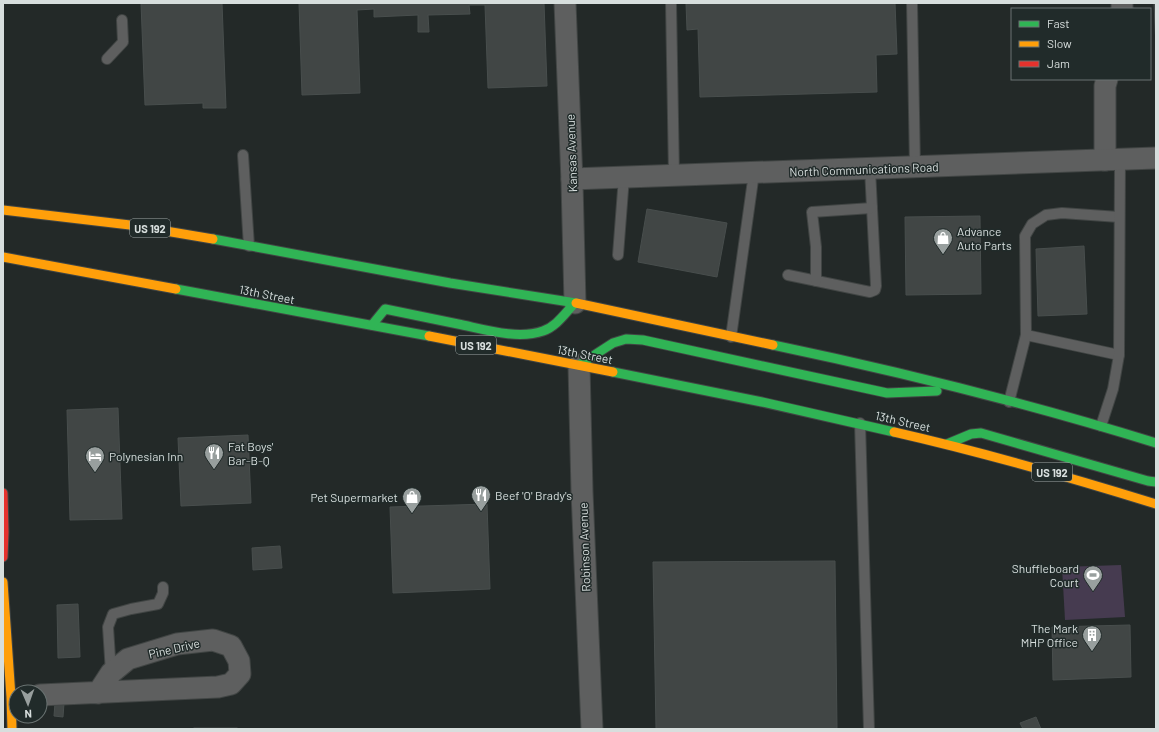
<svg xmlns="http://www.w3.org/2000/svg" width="1159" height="732" viewBox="0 0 1159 732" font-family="Barlow,sans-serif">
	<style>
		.green { fill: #463b50 }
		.building { fill: #414645; stroke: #484e4d }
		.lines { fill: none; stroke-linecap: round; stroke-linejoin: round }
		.lane-casing { stroke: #414544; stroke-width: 12 }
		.street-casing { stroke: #414544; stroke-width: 23 }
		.fast-casing { stroke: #414544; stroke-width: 11 }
		.slow-casing { stroke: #414544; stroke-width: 11 }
		.jam-casing { stroke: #414544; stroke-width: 11 }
		.lane { stroke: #5e5f5f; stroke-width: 10 }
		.street { stroke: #5e5f5f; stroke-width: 21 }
		.fast { stroke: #30b455; stroke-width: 9 }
		.slow { stroke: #ff9f0a; stroke-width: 9 }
		.jam { stroke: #e5322d; stroke-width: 9 }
		.labels { text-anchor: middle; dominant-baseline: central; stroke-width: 3; stroke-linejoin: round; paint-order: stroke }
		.shield { fill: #212b2a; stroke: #a0a8a7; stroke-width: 1 }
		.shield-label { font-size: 11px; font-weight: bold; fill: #d7dedd }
		.street-label { font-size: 12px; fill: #d7dedd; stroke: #212b2a }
		.poi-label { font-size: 12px; fill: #d7dedd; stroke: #212b2a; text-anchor: start }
	</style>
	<rect width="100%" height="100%" fill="#232928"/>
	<polygon class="green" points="1121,565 1125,617 1065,620 1062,567"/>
	<g class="building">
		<polygon points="141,3 222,3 226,108 203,108 203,103 145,105"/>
		<polygon points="299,3 544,3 547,86 488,88 485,5 469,5 470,14 428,15 429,32 418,32 418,15 374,17 374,9 357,10 360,93 302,95"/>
		<polygon points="686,3 895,3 897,54 876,55 877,92 700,97 698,29 687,30"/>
		<polygon points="1154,3 1156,3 1156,47"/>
		<polygon points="647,209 727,223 717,277 638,262"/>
		<polygon points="980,216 981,294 906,295 905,217"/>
		<polygon points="1084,246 1087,314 1038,316 1036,249"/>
		<polygon points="118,408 122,519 70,520 67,410"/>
		<polygon points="248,435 251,503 181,506 178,438"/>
		<polygon points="487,504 490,589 393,593 390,507"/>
		<polygon points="280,546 282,568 253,570 252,548"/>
		<polygon points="835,561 837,729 656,729 653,562"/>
		<polygon points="78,604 80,657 58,658 57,605"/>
		<polygon points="1130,625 1131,677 1053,680 1052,627"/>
		<polygon points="55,703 64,703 63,717 54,716"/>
		<polygon points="1036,717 1041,729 1023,729 1020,723"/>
		<rect x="194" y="728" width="43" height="1"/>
	</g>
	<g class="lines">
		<defs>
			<g id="lane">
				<polyline points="671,3 674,176"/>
				<polyline points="912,3 915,167"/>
				<polyline points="107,59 123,42 122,20"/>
				<polyline points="243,155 249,246"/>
				<polyline points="618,255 624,177"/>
				<polyline points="788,275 870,292 875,290 876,286 870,169"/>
				<polyline points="816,281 816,247 812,212 872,208"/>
				<polyline points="1026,335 1119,355"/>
				<polyline points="731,337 754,173"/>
				<polyline points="1009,402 1026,335 1025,236 1032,224 1046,215 1062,213 1119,217"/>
				<polyline points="860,423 869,729"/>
				<polyline points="1101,426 1113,389 1119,355 1120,159"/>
				<polyline points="111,673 108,627 113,614 131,609 158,604 163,593 163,587"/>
			</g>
			<g id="street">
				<polyline points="565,3 572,182 575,303"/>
				<polyline points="1122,9 1122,3"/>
				<polyline points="1105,160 1105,86 1107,79"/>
				<polyline points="572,179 1156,158"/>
				<polyline points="579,365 582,492 592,729"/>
				<polyline points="40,695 218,687 231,684 240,674 239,661 231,646 213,640 177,644 128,659 111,673 98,693"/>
			</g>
			<g id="fast">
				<polyline points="213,239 450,283 576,303"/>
				<polyline points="176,289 429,336"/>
				<path d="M372,325L385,309C409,314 433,319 458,324C483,329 517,340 543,331C557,326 565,313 575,303"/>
				<path d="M773,345C902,372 1030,404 1156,443"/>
				<polyline points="579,365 613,343 626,339 643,340 887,393 937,391"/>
				<polyline points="613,372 762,402 894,432"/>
				<polyline points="947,444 971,434 981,433 1148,481 1156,482"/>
			</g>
			<g id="slow">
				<polyline points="3,210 130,225 213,239"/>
				<polyline points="3,257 176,289"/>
				<polyline points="576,303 773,345"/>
				<polyline points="429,336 613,372"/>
				<path d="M894,432C982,452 1069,477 1156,504"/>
				<polyline points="3,582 11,697 12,729"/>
			</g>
			<polyline id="jam" points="3,493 4,532 3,557"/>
		</defs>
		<use href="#lane" class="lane-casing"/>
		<use href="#street" class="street-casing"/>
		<use href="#fast" class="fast-casing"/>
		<use href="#slow" class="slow-casing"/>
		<use href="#jam" class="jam-casing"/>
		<use href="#lane" class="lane"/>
		<use href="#street" class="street"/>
		<use href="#fast" class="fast"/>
		<use href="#slow" class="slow"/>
		<use href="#jam" class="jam"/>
	</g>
	<defs>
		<symbol id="shop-pin" viewBox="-11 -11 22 30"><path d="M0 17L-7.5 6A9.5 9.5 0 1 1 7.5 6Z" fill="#989f9e" stroke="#212b2a"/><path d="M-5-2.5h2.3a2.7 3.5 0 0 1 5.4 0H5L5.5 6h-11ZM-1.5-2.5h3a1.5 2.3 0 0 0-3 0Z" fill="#fff"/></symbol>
		<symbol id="restaurant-pin" viewBox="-11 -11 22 30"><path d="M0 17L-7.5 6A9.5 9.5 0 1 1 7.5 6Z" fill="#989f9e" stroke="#212b2a"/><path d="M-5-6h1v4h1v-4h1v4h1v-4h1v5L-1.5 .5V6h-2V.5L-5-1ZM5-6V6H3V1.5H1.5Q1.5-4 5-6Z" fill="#fff"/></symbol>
		<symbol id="hotel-pin" viewBox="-11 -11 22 30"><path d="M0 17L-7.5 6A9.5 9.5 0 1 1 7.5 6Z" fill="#989f9e" stroke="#212b2a"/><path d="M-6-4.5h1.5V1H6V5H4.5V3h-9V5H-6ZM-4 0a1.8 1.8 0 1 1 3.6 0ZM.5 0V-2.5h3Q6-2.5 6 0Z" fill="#fff"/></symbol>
		<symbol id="stadium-pin" viewBox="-11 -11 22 30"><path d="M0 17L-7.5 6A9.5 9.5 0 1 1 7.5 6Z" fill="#989f9e" stroke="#212b2a"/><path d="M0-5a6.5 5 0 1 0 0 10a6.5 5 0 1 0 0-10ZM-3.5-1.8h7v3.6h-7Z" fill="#fff"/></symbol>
		<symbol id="building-pin" viewBox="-11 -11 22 30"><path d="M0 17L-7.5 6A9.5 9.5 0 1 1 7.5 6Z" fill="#989f9e" stroke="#212b2a"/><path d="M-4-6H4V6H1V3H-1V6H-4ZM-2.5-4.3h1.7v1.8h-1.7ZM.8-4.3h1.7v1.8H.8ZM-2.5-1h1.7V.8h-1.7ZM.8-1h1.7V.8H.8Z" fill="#fff"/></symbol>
	</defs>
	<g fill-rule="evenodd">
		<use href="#shop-pin" x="932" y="227" width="22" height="30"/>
		<use href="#restaurant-pin" x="203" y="442" width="22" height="30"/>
		<use href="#hotel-pin" x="84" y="445" width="22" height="30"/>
		<use href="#restaurant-pin" x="470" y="484" width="22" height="30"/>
		<use href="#shop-pin" x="401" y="486" width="22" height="30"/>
		<use href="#stadium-pin" x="1082" y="564" width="22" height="30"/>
		<use href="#building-pin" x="1081" y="624" width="22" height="30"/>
	</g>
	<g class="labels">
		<g class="shield">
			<rect x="130" y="219" width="40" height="18" rx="3"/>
			<rect x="456" y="336" width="40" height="18" rx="3"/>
			<rect x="1032" y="463" width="40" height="18" rx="3"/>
		</g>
		<g class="shield-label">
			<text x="150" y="228">US 192</text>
			<text x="476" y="345">US 192</text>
			<text x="1052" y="472">US 192</text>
		</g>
		<g class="street-label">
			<text transform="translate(571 153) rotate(-92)">Kansas Avenue</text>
			<text transform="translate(864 169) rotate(-2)">North Communications Road</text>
			<text transform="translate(267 294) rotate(11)">13th Street</text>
			<text transform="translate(585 354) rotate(11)">13th Street</text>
			<text transform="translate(903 421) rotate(13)">13th Street</text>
			<text transform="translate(584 547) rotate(-92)">Robinson Avenue</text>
			<text transform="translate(174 648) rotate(-13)">Pine Drive</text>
		</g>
		<g class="poi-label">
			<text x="957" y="231">Advance<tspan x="957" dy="14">Auto Parts</tspan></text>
			<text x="228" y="446">Fat Boys'<tspan x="228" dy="14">Bar-B-Q</tspan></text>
			<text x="109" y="456">Polynesian Inn</text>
			<text x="495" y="495">Beef 'O' Brady's</text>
			<text x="398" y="497" text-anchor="end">Pet Supermarket</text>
			<text x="1079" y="568" text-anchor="end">Shuffleboard<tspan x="1079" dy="14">Court</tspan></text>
			<text x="1078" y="628" text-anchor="end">The Mark<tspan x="1078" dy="14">MHP Office</tspan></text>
		</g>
	</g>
	<rect width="1159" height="732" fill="none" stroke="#d7dedd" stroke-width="8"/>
	<rect x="1011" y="8" width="140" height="72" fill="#212b2a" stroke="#6a7372"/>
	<rect x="1019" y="21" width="20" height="6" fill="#30b455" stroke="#6a7372"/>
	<text x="1047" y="28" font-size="12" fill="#d7dedd">Fast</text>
	<rect x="1019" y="41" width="20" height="6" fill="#ff9f0a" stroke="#6a7372"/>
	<text x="1047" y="48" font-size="12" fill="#d7dedd">Slow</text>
	<rect x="1019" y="61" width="20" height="6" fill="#e5322d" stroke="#6a7372"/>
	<text x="1047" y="68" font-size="12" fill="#d7dedd">Jam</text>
	<g transform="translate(28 704) rotate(178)"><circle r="19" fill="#212b2a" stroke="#6a7372"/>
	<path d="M0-3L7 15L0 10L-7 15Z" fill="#989f9e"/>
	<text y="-6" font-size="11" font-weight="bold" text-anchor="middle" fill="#d7dedd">N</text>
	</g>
</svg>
